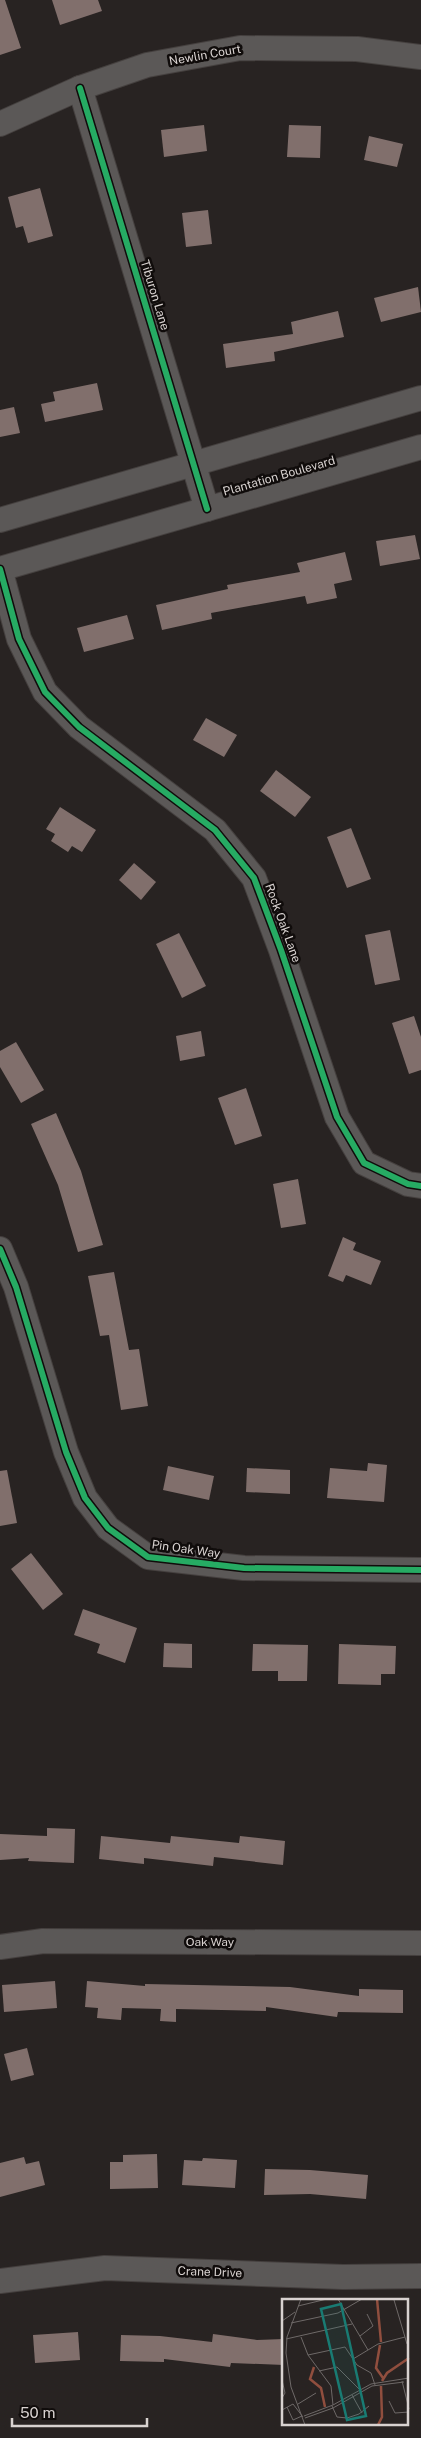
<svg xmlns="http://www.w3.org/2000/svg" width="421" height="2438" viewBox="0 0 421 2438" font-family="'Public Sans',sans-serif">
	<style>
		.building { fill: #816f6c }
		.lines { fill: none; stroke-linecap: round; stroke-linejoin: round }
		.minor-casing { stroke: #45403f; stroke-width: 26 }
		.minor { stroke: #5b5857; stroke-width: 24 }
		.cycleway-casing { stroke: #100c0b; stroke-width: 9 }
		.cycleway { stroke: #26ab63; stroke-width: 6 }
		.labels { text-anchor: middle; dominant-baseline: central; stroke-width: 5; stroke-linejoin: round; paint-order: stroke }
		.street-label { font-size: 12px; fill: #d8d2d0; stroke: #100c0b }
		.inset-river { fill: none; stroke: #904e3e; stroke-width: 2.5 }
		.inset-road { fill: none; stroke: #6e6968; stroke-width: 1 }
		.view { fill: #197b73; fill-opacity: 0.15; stroke: #197b73; stroke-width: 2.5 }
		.inset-edge { fill: none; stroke: #d8d2d0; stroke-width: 2.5 }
	</style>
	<rect width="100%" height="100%" fill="#282322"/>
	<g class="building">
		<polygon points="0,0 5,0 21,48 0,55"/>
		<polygon points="52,0 98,0 102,11 60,25"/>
		<polygon points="204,125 207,151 164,157 161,130"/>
		<polygon points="289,125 321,126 320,158 287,157"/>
		<polygon points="369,136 403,144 397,167 364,160"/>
		<polygon points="40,188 53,236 28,243 23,226 16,228 8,197"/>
		<polygon points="208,210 212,244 186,247 182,213"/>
		<polygon points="418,287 421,312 381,322 374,298"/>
		<polygon points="338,311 344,337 274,352 275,361 226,368 223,344 293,334 291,322"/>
		<polygon points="97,383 103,410 45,422 41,404 55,401 53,392"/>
		<polygon points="14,407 20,433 0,437 0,410"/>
		<polygon points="415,535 420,559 380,566 376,541"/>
		<polygon points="345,552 352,580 334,584 337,598 307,604 305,596 211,613 212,619 162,630 156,605 228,589 227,585 300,572 297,563"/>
		<polygon points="127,615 134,639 84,652 77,628"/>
		<polygon points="206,718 237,735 224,757 193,740"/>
		<polygon points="276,770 311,797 295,817 260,791"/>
		<polygon points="60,807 96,830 82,852 72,846 68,852 51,841 55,834 46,829"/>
		<polygon points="351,828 371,879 347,888 327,837"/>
		<polygon points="134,863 156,882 141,900 119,880"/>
		<polygon points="390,930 400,980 375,985 365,935"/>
		<polygon points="179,933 206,986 182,998 156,944"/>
		<polygon points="414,1016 421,1037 421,1070 409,1074 392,1023"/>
		<polygon points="201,1031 205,1056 180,1061 176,1036"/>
		<polygon points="16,1042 44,1090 21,1103 0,1067 0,1051"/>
		<polygon points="246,1088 262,1136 235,1145 218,1098"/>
		<polygon points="56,1113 81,1171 103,1245 78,1252 58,1185 31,1124"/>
		<polygon points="298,1179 306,1224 281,1228 273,1184"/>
		<polygon points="343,1237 356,1243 353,1250 381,1261 371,1285 346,1275 343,1282 328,1276"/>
		<polygon points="114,1272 129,1350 139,1349 148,1406 121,1410 109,1335 100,1336 88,1276"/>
		<polygon points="368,1463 387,1465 384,1502 327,1498 330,1468 367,1471"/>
		<polygon points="168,1466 214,1476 209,1500 163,1490"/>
		<polygon points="247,1468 290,1470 290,1494 246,1492"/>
		<polygon points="7,1470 17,1523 0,1526 0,1471"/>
		<polygon points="31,1553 63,1594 43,1610 11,1569"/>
		<polygon points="83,1609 137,1628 125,1663 97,1653 100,1644 74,1635"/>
		<polygon points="164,1643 192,1644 192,1668 163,1667"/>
		<polygon points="253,1644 308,1645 307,1681 278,1681 278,1671 252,1671"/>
		<polygon points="339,1644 396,1646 395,1674 381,1674 381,1685 338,1684"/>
		<polygon points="47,1828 75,1829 74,1863 28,1861 29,1858 0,1860 0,1834 47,1836"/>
		<polygon points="101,1836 170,1843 171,1836 239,1843 240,1836 285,1841 283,1865 214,1857 213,1866 144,1858 144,1864 99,1859"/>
		<polygon points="55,1981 57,2008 4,2012 2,1985"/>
		<polygon points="87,1981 145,1986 145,1984 290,1987 359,1996 359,1989 403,1990 403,2013 338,2012 337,2017 266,2007 266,2011 176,2009 176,2022 160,2021 161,2009 122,2008 121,2020 97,2018 98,2008 85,2007"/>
		<polygon points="27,2048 34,2075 11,2081 4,2054"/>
		<polygon points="157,2154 158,2188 110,2189 110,2162 123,2162 123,2155"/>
		<polygon points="24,2157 26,2164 39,2161 45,2185 0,2197 0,2163"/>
		<polygon points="203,2158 237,2160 235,2188 182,2185 184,2160 202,2161"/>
		<polygon points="265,2169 310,2170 368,2175 366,2199 310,2194 264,2195"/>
		<polygon points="78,2332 80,2360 35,2363 33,2335"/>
		<polygon points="213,2334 257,2340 284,2339 284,2365 231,2363 230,2367 164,2359 164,2362 120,2361 121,2335 160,2336 212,2342"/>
	</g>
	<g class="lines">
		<defs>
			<g id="minor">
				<polyline points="80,88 207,509"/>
				<polyline points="0,124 80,88 147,65 240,48 357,49 421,57"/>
				<polyline points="0,520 421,398"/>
				<polyline points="0,569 19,639 45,692 79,727 215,830 254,878 281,950 337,1117 364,1163 408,1184 421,1186"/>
				<polyline points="0,569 421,447"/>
				<polyline points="0,1249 16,1287 66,1452 85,1498 108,1528 148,1557 244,1568 421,1570"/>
				<polyline points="0,1947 43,1941 421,1943"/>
				<polyline points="0,2281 105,2268 343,2277 421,2276"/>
			</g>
		</defs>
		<use href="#minor" class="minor-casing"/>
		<use href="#minor" class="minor"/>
		<defs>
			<g id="cycleway">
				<polyline points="80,88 207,509"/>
				<polyline points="0,569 19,639 45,692 79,727 215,830 254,878 281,950 337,1117 364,1163 408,1184 421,1186"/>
				<polyline points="0,1249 16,1287 66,1452 85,1498 108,1528 148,1557 244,1568 421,1570"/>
			</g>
		</defs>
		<use href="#cycleway" class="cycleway-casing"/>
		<use href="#cycleway" class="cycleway"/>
	</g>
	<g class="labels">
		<g class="street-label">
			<text transform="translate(205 55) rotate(-10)">Newlin Court</text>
			<text transform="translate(155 295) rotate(73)">Tiburon Lane</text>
			<text transform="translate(279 476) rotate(-16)">Plantation Boulevard</text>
			<text transform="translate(283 923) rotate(70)">Rock Oak Lane</text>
			<text transform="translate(186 1549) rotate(8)">Pin Oak Way</text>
			<text x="210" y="1942">Oak Way</text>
			<text transform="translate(210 2272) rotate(2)">Crane Drive</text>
		</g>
	</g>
	<g transform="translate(282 2299)">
		<rect width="126" height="126" fill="#282322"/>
		<path class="inset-river" d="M95,0L99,43M98,46L94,69L101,79M32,68L28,80L39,89L43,108M100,82L105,74L127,59M96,126L100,118L99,87"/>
		<path class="inset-road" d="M19,0L5,38L4,54L9,88L23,126M56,0L86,51M112,1L125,45M16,7L45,0M0,22L13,13M9,24L56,14L80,0M78,37L91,27L85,15M19,38L26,56L49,87L51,106M4,40L70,25M26,56L63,48L75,66L89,74L93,86M71,60L96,45L123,38M37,72L55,68L79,92M0,81L3,94L0,99M120,82L127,110M70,96L80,114M107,102L113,114L127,113M16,105L34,94M50,107L55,118L65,119L77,115L87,107M5,108L11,121L20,117M0,111L11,105L21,118M22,117L51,106L89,85L127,79M23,119L51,109L90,87L122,83"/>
		<path class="view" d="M59,5L84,117L65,121L39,10Z"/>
		<rect width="126" height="126" class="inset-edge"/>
	</g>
	<path d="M12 2418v8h135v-8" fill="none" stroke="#d8d2d0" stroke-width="2.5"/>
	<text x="20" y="2418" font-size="15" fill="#d8d2d0" stroke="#100c0b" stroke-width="4" paint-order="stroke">50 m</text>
</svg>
